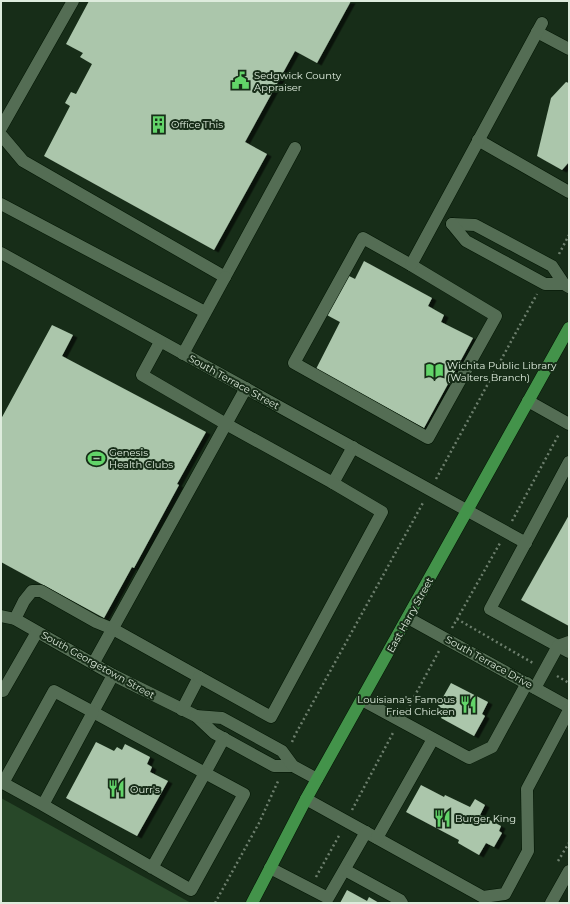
<svg xmlns="http://www.w3.org/2000/svg" width="570" height="904" viewBox="0 0 570 904" font-family="Montserrat,sans-serif">
	<style>
		.green { fill: #284829 }
		.building { fill: #abc6ab; filter: url(#shadow) }
		.lines { fill: none; stroke-linecap: round; stroke-linejoin: round }
		.minor-casing { stroke: #021503; stroke-width: 13 }
		.major-casing { stroke: #021503; stroke-width: 13 }
		.path { stroke: #6d7f6d; stroke-width: 2.5; stroke-dasharray: 2 3; stroke-linecap: butt }
		.minor { stroke: #546d54; stroke-width: 12 }
		.major { stroke: #43934a; stroke-width: 12 }
		.labels { text-anchor: middle; dominant-baseline: central; stroke-width: 4; stroke-linejoin: round; paint-order: stroke }
		.poi-label { font-size: 10px; fill: #deecdd; stroke: #172d18; text-anchor: start }
		.street-label { font-size: 10px; fill: #deecdd; stroke: #172d18 }
	</style>
	<defs>
		<filter id="shadow"><feDropShadow dx="4.5" dy="2.5" stdDeviation="0" flood-color="#0009"/></filter>
	</defs>
	<rect width="100%" height="100%" fill="#172d18"/>
	<polygon class="green" points="1,798 191,903 1,903"/>
	<g class="building">
		<polygon points="89,1 351,1 317,63 295,51 245,142 267,154 214,250 44,156 70,106 65,103 71,92 76,94 92,64 80,57 83,53 66,44"/>
		<polygon points="566,82 569,83 569,162 562,170 537,156 551,98"/>
		<polygon points="364,261 432,298 428,306 444,315 441,322 473,338 424,428 316,369 340,322 325,314 347,275 355,279"/>
		<polygon points="52,325 73,335 62,356 206,432 177,484 179,485 134,568 132,567 104,618 1,562 1,419"/>
		<polygon points="569,515 569,626 521,600"/>
		<polygon points="451,683 488,702 482,714 485,716 474,736 441,718 445,710 438,706"/>
		<polygon points="96,742 114,751 117,747 122,750 125,744 150,757 147,764 152,767 150,772 168,781 137,836 66,798"/>
		<polygon points="421,785 444,797 445,795 470,807 475,799 485,805 480,815 501,826 499,831 502,833 494,847 486,843 479,855 458,843 459,840 406,812"/>
		<polygon points="347,890 367,901 369,897 379,903 340,903"/>
	</g>
	<g class="lines">
		<defs>
			<g id="minor">
				<polyline points="537,32 569,49"/>
				<polyline points="1,128 73,1"/>
				<polyline points="1,135 23,161 225,277 295,148"/>
				<polyline points="478,140 569,192"/>
				<polyline points="1,204 205,312"/>
				<polyline points="452,224 475,225 552,266 564,284 569,287"/>
				<polyline points="452,224 466,241 545,284 564,284"/>
				<polygon points="363,238 411,265 496,316 428,438 294,363"/>
				<polyline points="1,253 526,543"/>
				<polyline points="411,265 542,23"/>
				<polyline points="183,354 225,277"/>
				<polyline points="246,388 226,424 333,483 353,447"/>
				<polyline points="528,401 569,424"/>
				<polyline points="569,462 490,609 569,652"/>
				<polyline points="1,616 15,619 113,675 196,716 214,733 274,766 293,766"/>
				<polyline points="408,618 569,707"/>
				<polyline points="15,619 24,601 32,591 41,591 96,622 113,629 199,677 182,710"/>
				<polyline points="93,664 226,424 142,375 160,342"/>
				<polyline points="113,675 93,712 205,773 224,738"/>
				<polyline points="199,677 271,717 382,512 333,483"/>
				<polyline points="535,688 558,646 569,642"/>
				<polyline points="1,689 3,691 37,632"/>
				<polyline points="362,700 469,758 492,747 527,683"/>
				<polyline points="196,716 222,718 282,751 293,766 317,779"/>
				<polyline points="306,799 483,897 505,894 528,851 527,789 569,710"/>
				<polyline points="43,805 3,783 54,691 93,712 43,805 191,890 244,794 205,773 152,868"/>
				<polyline points="377,838 433,739"/>
				<polyline points="270,868 328,898 366,832"/>
				<polyline points="345,870 400,900 402,903"/>
				<polyline points="551,903 569,871"/>
			</g>
			<polyline id="major" points="252,903 306,799 569,328"/>
		</defs>
		<use href="#minor" class="minor-casing"/>
		<use href="#major" class="major-casing"/>
		<g class="path">
			<polyline points="559,254 569,235"/>
			<polyline points="436,479 537,294"/>
			<polyline points="512,521 559,434"/>
			<polyline points="457,619 533,663"/>
			<polyline points="452,628 500,543"/>
			<polyline points="557,676 569,683"/>
			<polyline points="407,710 439,651"/>
			<polyline points="292,742 295,735 424,501"/>
			<polyline points="352,810 394,731"/>
			<polyline points="558,861 569,843"/>
			<polyline points="316,877 340,834"/>
			<polyline points="215,903 259,823 279,779"/>
		</g>
		<use href="#minor" class="minor"/>
		<use href="#major" class="major"/>
	</g>
	<defs>
		<symbol id="civic-bare" viewBox="-9 -9 18 18"><path d="M-.6-6.5H3V-4.5H.6V-3L4-1V1h2V6H-6V1h2V-1L-.6-3ZM-1.2 2.5V6h2.4V2.5Z" fill="#62d469" stroke="#172d18" stroke-width="2.5" paint-order="stroke"/></symbol>
		<symbol id="building-bare" viewBox="-9 -9 18 18"><path d="M-4-6H4V6H1V3H-1V6H-4ZM-2.5-4.3h1.7v1.8h-1.7ZM.8-4.3h1.7v1.8H.8ZM-2.5-1h1.7V.8h-1.7ZM.8-1h1.7V.8H.8Z" fill="#62d469" stroke="#172d18" stroke-width="2.5" paint-order="stroke"/></symbol>
		<symbol id="library-bare" viewBox="-9 -9 18 18"><path d="M-6-4Q-3-5.5-.7-3.5V5Q-3 3-6 4ZM6-4Q3-5.5 .7-3.5V5Q3 3 6 4Z" fill="#62d469" stroke="#172d18" stroke-width="2.5" paint-order="stroke"/></symbol>
		<symbol id="stadium-bare" viewBox="-9 -9 18 18"><path d="M0-5a6.5 5 0 1 0 0 10a6.5 5 0 1 0 0-10ZM-3.5-1.8h7v3.6h-7Z" fill="#62d469" stroke="#172d18" stroke-width="2.5" paint-order="stroke"/></symbol>
		<symbol id="restaurant-bare" viewBox="-9 -9 18 18"><path d="M-5-6h1v4h1v-4h1v4h1v-4h1v5L-1.5 .5V6h-2V.5L-5-1ZM5-6V6H3V1.5H1.5Q1.5-4 5-6Z" fill="#62d469" stroke="#172d18" stroke-width="2.5" paint-order="stroke"/></symbol>
	</defs>
	<g fill-rule="evenodd">
		<use href="#civic-bare" x="228" y="68" width="25" height="25"/>
		<use href="#building-bare" x="146" y="112" width="25" height="25"/>
		<use href="#library-bare" x="422" y="358" width="25" height="25"/>
		<use href="#stadium-bare" x="84" y="446" width="25" height="25"/>
		<use href="#restaurant-bare" x="456" y="692" width="25" height="25"/>
		<use href="#restaurant-bare" x="104" y="776" width="25" height="25"/>
		<use href="#restaurant-bare" x="430" y="806" width="25" height="25"/>
	</g>
	<g class="labels">
		<g class="poi-label">
			<text x="254" y="75">Sedgwick County<tspan x="254" dy="12">Appraiser</tspan></text>
			<text x="171" y="124">Office This</text>
			<text x="447" y="365">Wichita Public Library<tspan x="447" dy="12">(Walters Branch)</tspan></text>
			<text x="109" y="452">Genesis<tspan x="109" dy="12">Health Clubs</tspan></text>
			<text x="455" y="699" text-anchor="end">Louisiana's Famous<tspan x="455" dy="12">Fried Chicken</tspan></text>
			<text x="130" y="789">Ourr's</text>
			<text x="455" y="818">Burger King</text>
		</g>
		<g class="street-label">
			<text transform="translate(234 382) rotate(29)">South Terrace Street</text>
			<text transform="translate(410 615) rotate(-61)">East Harry Street</text>
			<text transform="translate(489 662) rotate(29)">South Terrace Drive</text>
			<text transform="translate(98 665) rotate(29)">South Georgetown Street</text>
		</g>
	</g>
	<rect width="570" height="904" fill="none" stroke="#deecdd" stroke-width="4"/>
</svg>
